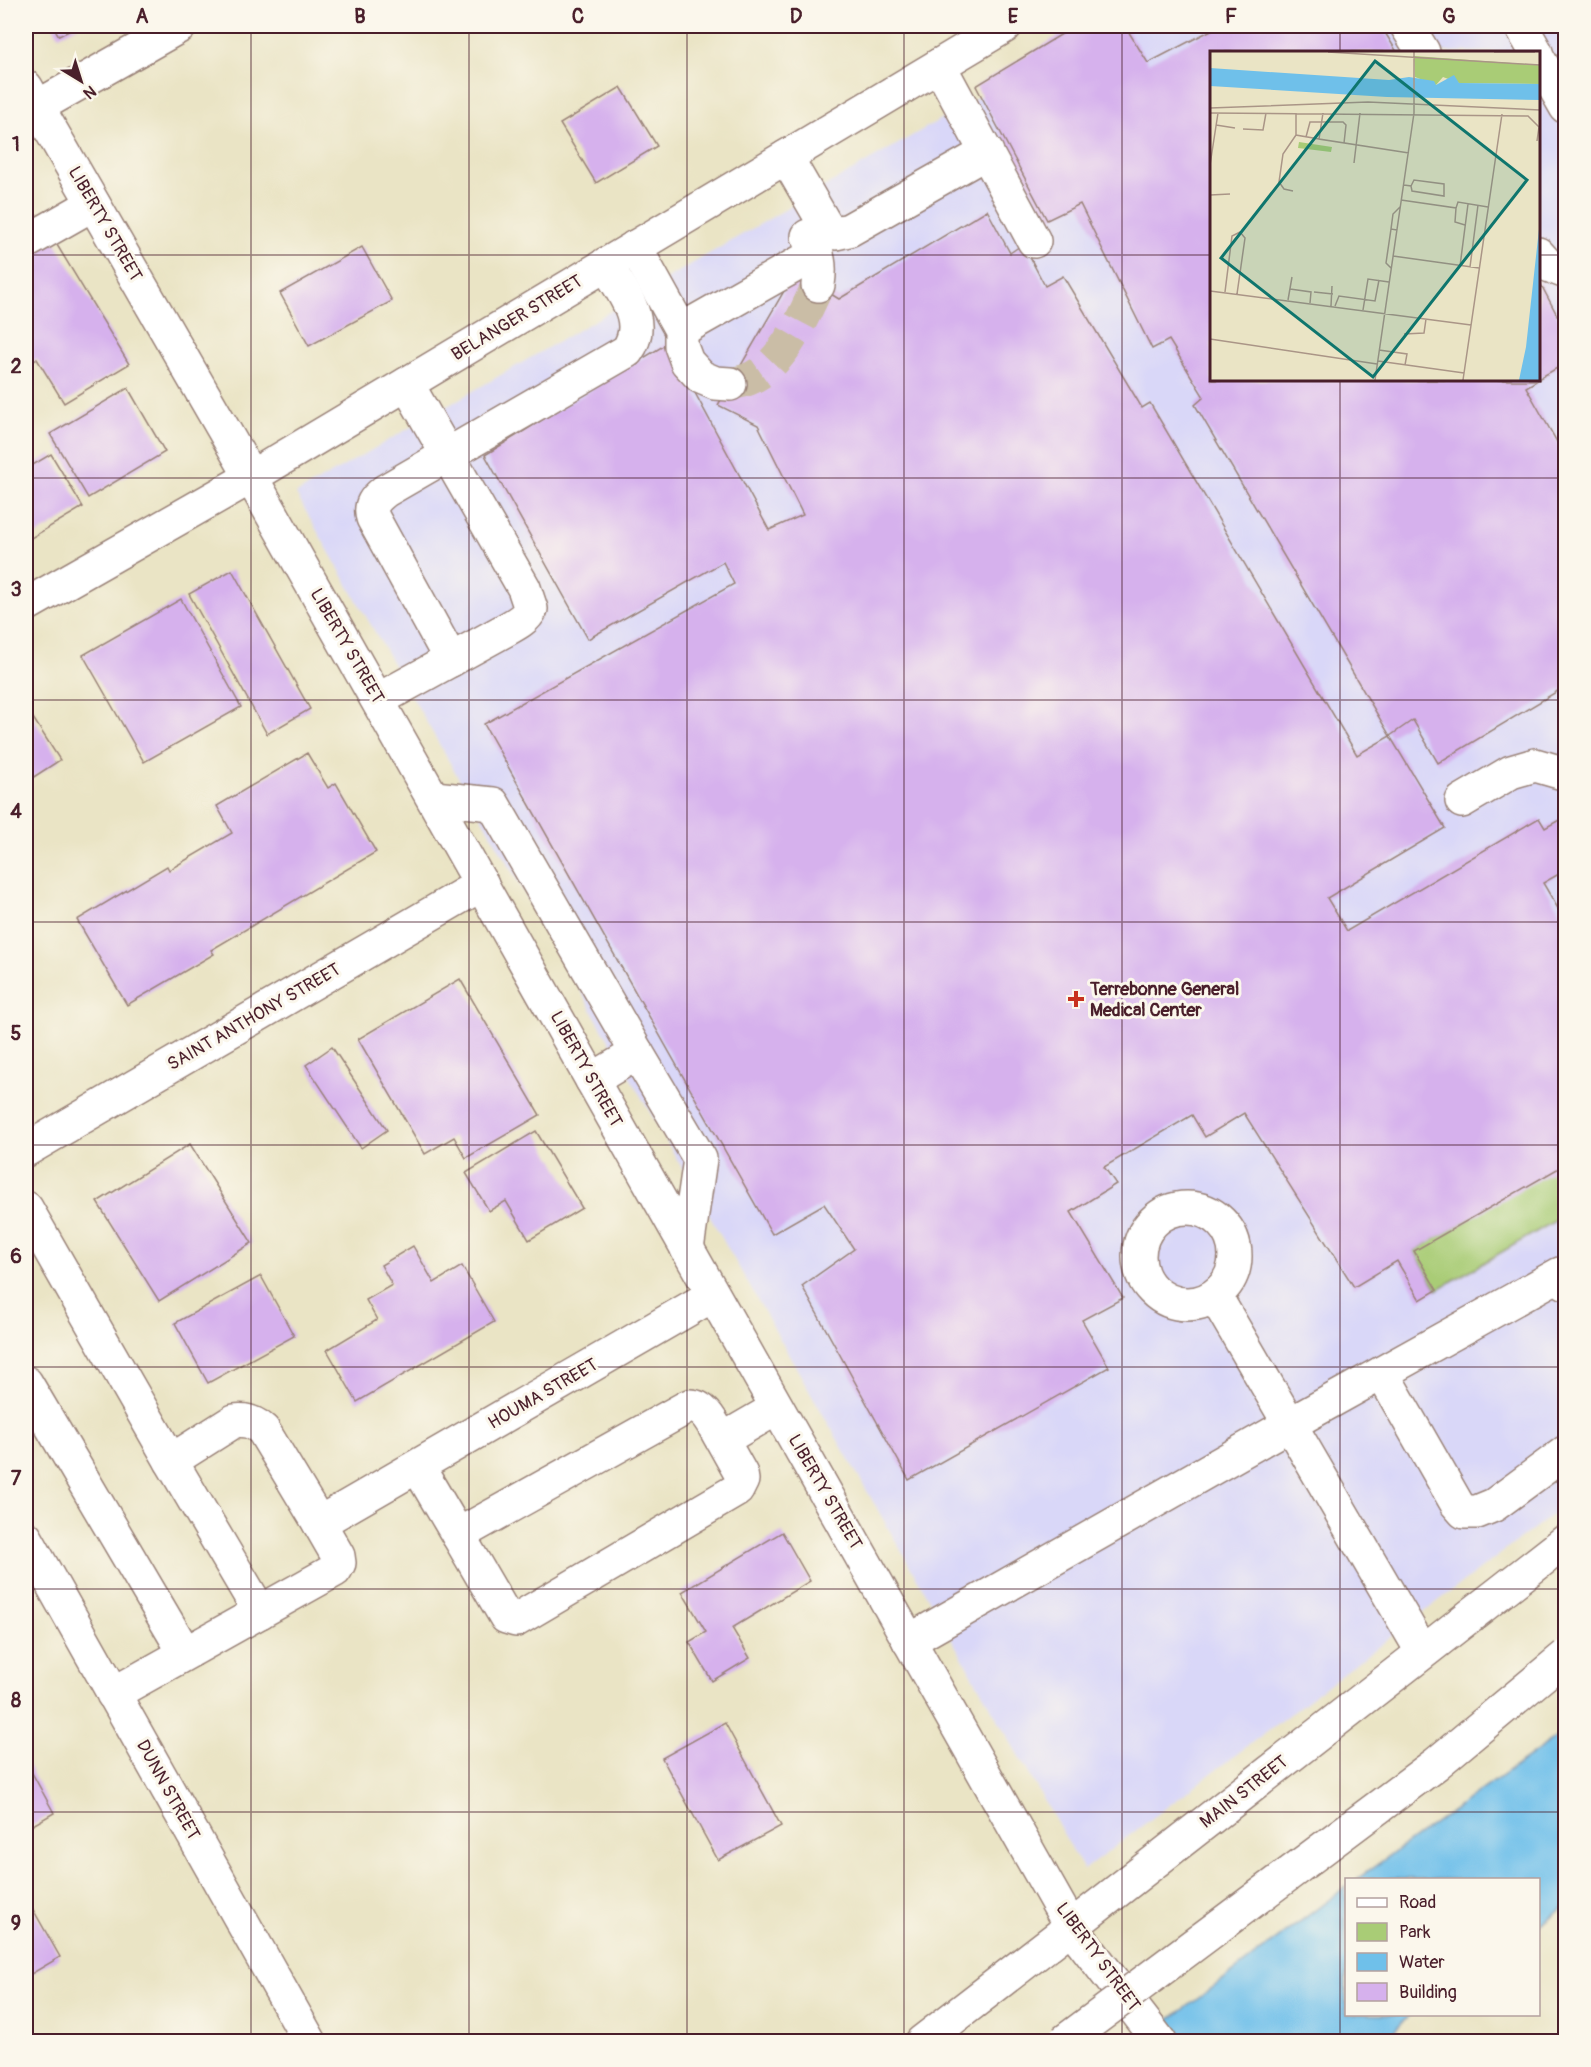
<svg xmlns="http://www.w3.org/2000/svg" width="1591" height="2067" viewBox="0 0 1591 2067" font-family="Pangolin,sans-serif">
	<style>
		.built { fill: #d9d7f8; fill-rule: evenodd }
		.green { fill: #a9cc76; stroke: #7a7650; stroke-width: 1.5 }
		.water { fill: #6fc0ea; stroke: #5c708a; stroke-width: 1.5 }
		.building { fill: #d6b1ed }
		.lines { fill: none; stroke-linecap: round; stroke-linejoin: round }
		.minor-tunnel { stroke: #cabda6; stroke-width: 33; stroke-dasharray: 33 16; stroke-linecap: butt }
		.minor-casing { stroke: #9a8278; stroke-width: 36 }
		.minor { stroke: #fff; stroke-width: 33 }
		.major-bridge-casing { stroke: #9a8278; stroke-width: 36; stroke-linecap: butt }
		.major-bridge { stroke: #fff; stroke-width: 33 }
		.grid { fill: none; stroke: #4a1f2b; stroke-width: 1.5; stroke-opacity: 0.55 }
		.poi-dot { fill: #c8321e; stroke: #fbf7ec; stroke-width: 2 }
		.labels { text-anchor: middle; dominant-baseline: central; stroke-width: 6; stroke-linejoin: round; paint-order: stroke }
		.street-label { font-size: 18px; fill: #4a1f2b; stroke: #fbf7ec }
		.poi-label { font-size: 18px; font-weight: bold; fill: #4a1f2b; stroke: #fbf7ec; text-anchor: start }
		.inset-road { fill: none; stroke: #aa9587; stroke-width: 1.5 }
		.view { fill: #0f766e; fill-opacity: 0.15; stroke: #0f766e; stroke-width: 3 }
		.inset-edge { fill: none; stroke: #4a1f2b; stroke-width: 3 }
		.neatline { fill: none; stroke: #4a1f2b; stroke-width: 2 }
		.grid-label { font-size: 20px; text-anchor: middle; font-weight: bold; fill: #4a1f2b }
	</style>
	<rect width="100%" height="100%" fill="#fbf7ec"/>
	<filter id="ink" filterUnits="userSpaceOnUse"><feTurbulence type="fractalNoise" baseFrequency=".0167" numOctaves="2"/><feDisplacementMap in="SourceGraphic" scale="12" xChannelSelector="R" yChannelSelector="G"/><feConvolveMatrix kernelMatrix="1 2 1 2 8 2 1 2 1" color-interpolation-filters="sRGB"/></filter>
	<filter id="wash" filterUnits="userSpaceOnUse"><feTurbulence type="fractalNoise" baseFrequency=".008" numOctaves="4" result="noise"/><feDisplacementMap in="SourceGraphic" scale="24" xChannelSelector="R" yChannelSelector="G"/><feGaussianBlur stdDeviation="1.35" result="paint"/><feColorMatrix in="noise" values="0 0 0 0 0 0 0 0 0 0 0 0 0 0 0 0 0 1.4 0 .05"/><feComposite in="paint" operator="in"/></filter>
	<g filter="url(#wash)">
		<rect width="100%" height="100%" fill="#eae4c5"/>
		<path class="built" d="M1101,26H1565V1505L1084,1870L296,494ZM1212,52H1538V380H1212Z"/>
		<polygon class="green" points="1565,1162 1565,1215 1437,1290 1414,1251"/>
		<g class="water">
			<polygon points="1565,1731 1565,1907 1539,1926 1538,1880 1357,1879"/>
			<polygon points="1346,1887 1346,2014 1410,2015 1383,2041 1136,2042 1187,2007"/>
		</g>
		<g id="blocks">
			<g class="building">
				<polygon points="53,26 79,26 59,36"/>
				<polygon points="1075,26 1125,26 1148,63 1219,26 1381,26 1397,52 1212,52 1212,380 1538,380 1526,387 1566,458 1566,697 1561,689 1438,763 1413,720 1390,736 1195,405 1204,397 1169,340 1152,349 1080,204 1047,220 976,86"/>
				<polygon points="621,87 657,146 596,183 560,124"/>
				<polygon points="987,210 1010,253 1023,244 1045,286 1063,276 1142,408 1150,403 1357,755 1390,736 1445,828 1327,898 1347,931 1539,818 1545,828 1561,819 1566,827 1566,870 1543,883 1566,922 1566,1164 1414,1251 1437,1290 1420,1300 1397,1261 1354,1287 1244,1113 1205,1137 1192,1115 1104,1167 1116,1184 1071,1212 1123,1298 1082,1320 1109,1367 909,1480 802,1286 854,1249 824,1204 772,1234 484,724 734,584 723,562 588,639 485,455 668,343 769,530 803,515 758,425 718,405 795,272 839,299"/>
				<polygon points="54,240 129,364 64,403 37,359 26,366 26,257"/>
				<polygon points="362,247 392,301 309,346 280,293"/>
				<polygon points="1538,279 1566,332 1566,363 1538,379"/>
				<polygon points="128,388 165,452 88,498 50,434"/>
				<polygon points="51,454 83,507 26,541 26,469"/>
				<polygon points="232,570 310,709 267,734 189,594"/>
				<polygon points="181,599 241,707 144,762 83,655"/>
				<polygon points="26,707 60,760 26,782"/>
				<polygon points="307,753 328,788 336,783 376,852 211,950 214,954 127,1005 77,920 167,866 169,870 232,833 217,806"/>
				<polygon points="460,979 540,1115 466,1158 454,1137 425,1154 358,1039"/>
				<polygon points="332,1047 387,1130 361,1148 306,1065"/>
				<polygon points="536,1131 582,1208 529,1240 506,1201 489,1211 466,1173"/>
				<polygon points="190,1144 252,1243 159,1301 97,1202"/>
				<polygon points="413,1246 434,1283 462,1266 494,1322 357,1402 327,1350 377,1320 366,1300 392,1285 381,1265"/>
				<polygon points="261,1276 294,1336 208,1383 175,1323"/>
				<polygon points="782,1532 810,1581 732,1628 750,1658 712,1681 689,1642 706,1632 682,1592"/>
				<polygon points="725,1723 781,1826 718,1860 662,1758"/>
				<polygon points="26,1762 54,1813 26,1829"/>
				<polygon points="26,1897 60,1957 26,1977"/>
			</g>
		</g>
	</g>
	<g filter="url(#ink)">
		<use href="#blocks" fill-opacity="0" stroke="#9a8278" stroke-width="1.5"/>
		<g class="lines">
			<path class="minor-tunnel" d="M730,384C736,382 743,382 749,379C783,365 803,317 818,285"/>
			<defs>
				<g id="minor">
					<polyline points="1407,26 1423,52"/>
					<polyline points="1521,26 1536,52"/>
					<polyline points="1538,58 1566,107"/>
					<polyline points="939,65 1034,241"/>
					<polyline points="26,87 251,477 1071,1927 1160,2042"/>
					<polyline points="37,107 180,26"/>
					<polyline points="786,157 826,226 836,233 849,230 987,152"/>
					<path d="M808,236C819,256 821,264 818,285"/>
					<polyline points="26,242 93,204"/>
					<polyline points="635,247 681,330 681,346 687,362 701,377 715,383 730,384"/>
					<polyline points="1538,254 1548,265 1566,272"/>
					<polyline points="681,330 817,253"/>
					<polyline points="26,605 251,477 1005,26"/>
					<path d="M451,660L373,518C369,505 375,499 385,491L627,351C649,321 621,291 606,264"/>
					<path d="M378,700L507,629C516,624 526,619 531,609L524,588L407,384"/>
					<polyline points="434,798 493,804 637,1053 592,1080"/>
					<polyline points="1462,801 1511,772 1535,765 1566,774"/>
					<polyline points="637,1053 700,1159 687,1249"/>
					<polyline points="26,1150 482,884"/>
					<polyline points="26,1208 171,1461 260,1612"/>
					<circle cx="1187" cy="1256" r="48"/>
					<polyline points="1215,1296 1422,1651"/>
					<polyline points="1382,1373 1457,1504 1464,1512 1477,1512 1494,1505 1566,1452"/>
					<polyline points="26,1383 185,1653"/>
					<path d="M722,1440L741,1474L742,1480L737,1490L516,1620L506,1617L458,1535L689,1406C706,1405 714,1427 722,1440L777,1408"/>
					<path d="M171,1461L234,1421C246,1419 254,1422 263,1430L319,1523L713,1295"/>
					<polyline points="418,1467 458,1535"/>
					<polyline points="26,1538 310,2042"/>
					<polyline points="909,1641 1290,1424 1560,1274 1566,1283"/>
					<polyline points="113,1694 335,1570 339,1563 338,1556 319,1523"/>
					<polyline points="922,2042 1071,1927 1566,1541"/>
				</g>
			</defs>
			<use href="#minor" class="minor-casing"/>
			<use href="#minor" class="minor"/>
			<defs>
				<polyline id="major-bridge" points="1064,2042 1436,1764 1566,1656"/>
			</defs>
			<use href="#major-bridge" class="major-bridge-casing"/>
			<use href="#major-bridge" class="major-bridge"/>
		</g>
	</g>
	<path class="grid" d="M251,26V2042M469,26V2042M687,26V2042M904,26V2042M1122,26V2042M1340,26V52M26,255H1212M1538,255H1566M1340,380V2042M26,478H1566M26,700H1566M26,922H1566M26,1145H1566M26,1367H1566M26,1589H1566M26,1812H1566"/>
	<path class="poi-dot" d="M1073 990h6v6h6v6h-6v6h-6v-6h-6v-6h6z"/>
	<g class="labels">
		<g class="street-label">
			<text transform="translate(105 224) rotate(60)">LIBERTY STREET</text>
			<text transform="translate(517 318) rotate(-31)">BELANGER STREET</text>
			<text transform="translate(347 646) rotate(60)">LIBERTY STREET</text>
			<text transform="translate(254 1017) rotate(-30)">SAINT ANTHONY STREET</text>
			<text transform="translate(586 1069) rotate(61)">LIBERTY STREET</text>
			<text transform="translate(543 1394) rotate(-30)">HOUMA STREET</text>
			<text transform="translate(825 1492) rotate(60)">LIBERTY STREET</text>
			<text transform="translate(168 1790) rotate(61)">DUNN STREET</text>
			<text transform="translate(1244 1792) rotate(-38)">MAIN STREET</text>
			<text transform="translate(1098 1957) rotate(54)">LIBERTY STREET</text>
		</g>
		<g class="poi-label">
			<text x="1090" y="989">Terrebonne General<tspan x="1090" dy="21">Medical Center</tspan></text>
		</g>
	</g>
	<g transform="translate(1210 51)">
		<rect width="330" height="330" fill="#eae4c5"/>
		<path d="M204,5L330,14V33L249,32L233,26L226,34L205,26ZM89,91L122,96L121,101L88,97Z" fill="#a9cc76"/>
		<path d="M0,17L179,29L199,26L224,30L226,34L244,24L249,32L330,33V49L177,46L0,35ZM330,169V329H309L316,296Z" fill="#6fc0ea"/>
		<path class="inset-road" d="M118,1L330,14M284,1H325M0,57L158,51L330,59M0,62L318,65L329,76L327,90M86,62V84L109,88M113,62L109,88L199,102M6,74L25,77M33,78L53,79L56,62M96,86L100,71H133L136,74L134,92M144,112L150,62M0,114L8,62M194,134L201,135L202,140L234,145V133L204,129L201,135M83,140L74,138L69,131L73,103L86,84M0,144L20,143M191,149L246,157L245,171L255,174M246,157L248,151L278,156M181,178L183,163L190,156M183,205L269,217M250,215L258,153M260,216L268,154M181,217L176,212L181,178L187,179M80,238L101,241L100,252M0,240L261,274M15,241L22,185L30,181L35,187L27,243M104,241L123,243M78,249L82,226M121,255L122,235M125,255L129,245L165,250L169,229M153,259L158,228L179,231M194,283L214,282L216,268M0,288L167,313M169,299L197,303L195,314M168,310L254,322M165,329L204,62V1M253,329L292,63"/>
		<path class="view" d="M165,10L317,129L163,326L11,207Z"/>
		<rect width="330" height="330" class="inset-edge"/>
	</g>
	<rect width="1591" height="2067" fill="none" stroke="#fbf7ec" stroke-width="66"/>
	<rect x="1345" y="1878" width="195" height="138" fill="#fbf7ec" stroke="#b4a19f" stroke-width="1.5"/>
	<rect x="1357" y="1898" width="30" height="9" fill="#ffffff" stroke="#b4a19f" stroke-width="1.5"/>
	<text x="1399" y="1908" font-size="18" fill="#4a1f2b">Road</text>
	<rect x="1357" y="1923" width="30" height="18" fill="#a9cc76" stroke="#b4a19f" stroke-width="1.5"/>
	<text x="1399" y="1938" font-size="18" fill="#4a1f2b">Park</text>
	<rect x="1357" y="1953" width="30" height="18" fill="#6fc0ea" stroke="#b4a19f" stroke-width="1.5"/>
	<text x="1399" y="1968" font-size="18" fill="#4a1f2b">Water</text>
	<rect x="1357" y="1983" width="30" height="18" fill="#d6b1ed" stroke="#b4a19f" stroke-width="1.5"/>
	<text x="1399" y="1998" font-size="18" fill="#4a1f2b">Building</text>
	<g transform="translate(81 81) rotate(142)" stroke="#fbf7ec" stroke-width="4.5" paint-order="stroke">
	<path d="M0-4.5L10 22L0 15L-10 22Z" fill="#4a1f2b"/>
	<text y="-9" font-size="16" font-weight="bold" text-anchor="middle" fill="#4a1f2b">N</text>
	</g>
	<rect x="33" y="33" width="1525" height="2001" class="neatline"/>
	<g class="grid-label">
		<text x="142" y="23">A</text>
		<text x="360" y="23">B</text>
		<text x="578" y="23">C</text>
		<text x="796" y="23">D</text>
		<text x="1013" y="23">E</text>
		<text x="1231" y="23">F</text>
		<text x="1449" y="23">G</text>
		<text x="16" y="151">1</text>
		<text x="16" y="373">2</text>
		<text x="16" y="596">3</text>
		<text x="16" y="818">4</text>
		<text x="16" y="1040">5</text>
		<text x="16" y="1263">6</text>
		<text x="16" y="1485">7</text>
		<text x="16" y="1707">8</text>
		<text x="16" y="1930">9</text>
	</g>
</svg>
